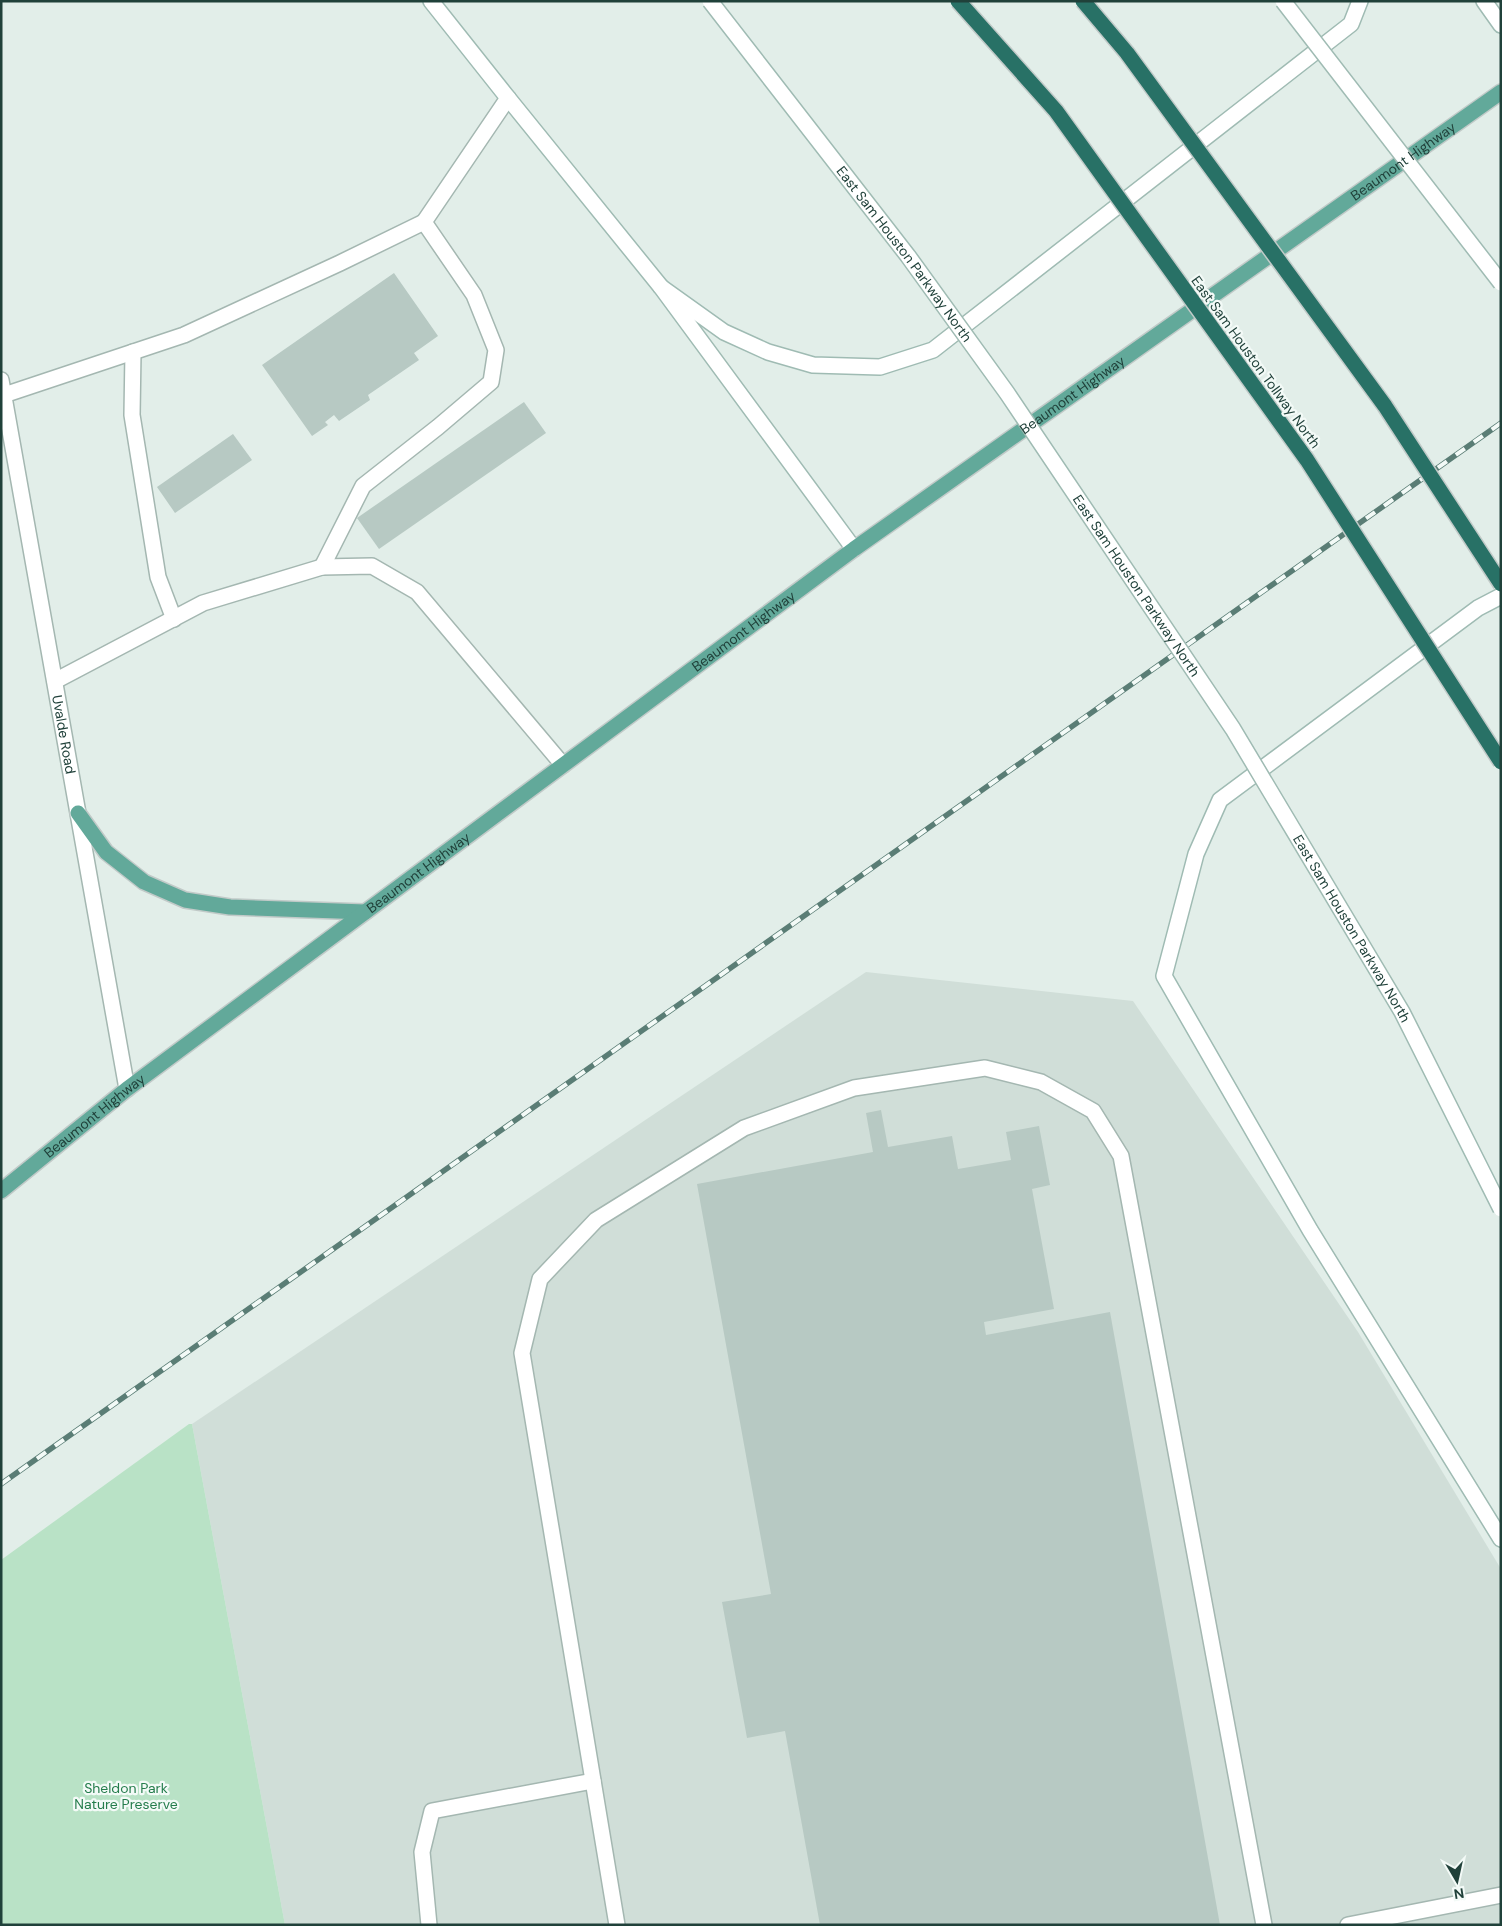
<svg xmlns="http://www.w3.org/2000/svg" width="1502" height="1926" viewBox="0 0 1502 1926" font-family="'DM Sans',sans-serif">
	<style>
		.built { fill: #d0ded8 }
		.green { fill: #b9e2c6 }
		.building { fill: #b7c9c3 }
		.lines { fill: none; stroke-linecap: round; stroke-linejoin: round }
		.service-casing { stroke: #a4b7b1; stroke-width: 18 }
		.tertiary-casing { stroke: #a4b7b1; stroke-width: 18 }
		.secondary-casing { stroke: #9fbbb3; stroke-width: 18 }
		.primary-casing { stroke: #c1cac8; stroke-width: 18 }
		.service { stroke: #fff; stroke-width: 15 }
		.tertiary { stroke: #fff; stroke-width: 15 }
		.secondary { stroke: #fff; stroke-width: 15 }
		.primary { stroke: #62a99a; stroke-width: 15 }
		.rail-casing { stroke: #5a7d75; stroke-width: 5.5 }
		.rail { stroke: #f3faf7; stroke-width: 4; stroke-dasharray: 11; stroke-linecap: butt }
		.secondary-bridge-casing { stroke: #9fbbb3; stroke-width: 18; stroke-linecap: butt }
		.motorway-bridge-casing { stroke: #c1cac8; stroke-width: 18; stroke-linecap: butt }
		.secondary-bridge { stroke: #fff; stroke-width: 15 }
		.motorway-bridge { stroke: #287166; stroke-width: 15 }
		.labels { text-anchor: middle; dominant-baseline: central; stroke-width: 4.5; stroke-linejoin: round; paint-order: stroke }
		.street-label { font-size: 14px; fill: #20413a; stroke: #f3faf7 }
		.park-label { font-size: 14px; fill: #257d4c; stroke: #f3faf7 }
	</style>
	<rect width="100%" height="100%" fill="#e2eee9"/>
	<polygon class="built" points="866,972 1133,1001 1358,1332 1501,1569 1501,1925 285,1925 192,1424"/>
	<polygon class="green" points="189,1424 192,1424 285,1925 1,1925 1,1560"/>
	<g class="building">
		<polygon points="394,273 438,336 414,353 419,360 368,395 370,400 339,421 334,415 325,422 328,425 312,436 262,365"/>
		<polygon points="524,402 546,433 379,549 357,518"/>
		<polygon points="233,434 252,460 175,513 157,487"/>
		<polygon points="881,1110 888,1147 952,1136 958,1169 1011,1160 1006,1132 1039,1126 1050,1185 1032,1189 1054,1309 984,1322 986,1335 1110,1312 1220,1925 820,1925 785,1731 747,1738 722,1602 771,1594 697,1184 873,1152 866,1113"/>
	</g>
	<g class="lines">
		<defs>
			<g id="service">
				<polyline points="133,352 132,415 158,577 174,619"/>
				<polyline points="4,395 184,335 340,263 424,222"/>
				<polyline points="322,567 363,486 438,427 491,382 496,350 474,295 424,222 508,98"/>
				<polyline points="55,681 203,603 322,567 372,566 417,592 563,765"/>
				<polyline points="429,1925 422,1852 432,1811 593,1781"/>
				<polyline points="617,1925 522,1353 540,1279 596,1220 744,1128 854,1088 985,1068 1041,1082 1093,1111 1121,1156 1264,1925"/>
				<polyline points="1348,1925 1501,1895"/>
			</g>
			<g id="tertiary">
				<path id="s1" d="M1,380L127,1089"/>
			</g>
			<g id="secondary">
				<polyline points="431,1 508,98 661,287 854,549"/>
				<polyline points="1484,1 1501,25"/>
				<polyline points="661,287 724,332 768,352 813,365 880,367 933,350 1351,24 1360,1"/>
				<polyline points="1501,596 1478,608 1220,800 1196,854 1164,976 1310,1230 1501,1539"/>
			</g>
			<g id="primary">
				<polyline points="78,813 106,852 144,882 185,900 230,907 365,912"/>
				<path id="s2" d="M1,1191L127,1089L854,549L1501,92"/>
			</g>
		</defs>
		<use href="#service" class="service-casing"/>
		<use href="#tertiary" class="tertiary-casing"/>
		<use href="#secondary" class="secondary-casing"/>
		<use href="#primary" class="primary-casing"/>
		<use href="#service" class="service"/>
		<use href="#tertiary" class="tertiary"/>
		<use href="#secondary" class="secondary"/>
		<use href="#primary" class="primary"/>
		<defs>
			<polyline id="rail" points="1,1484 1501,423"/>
		</defs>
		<use href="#rail" class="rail-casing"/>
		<use href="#rail" class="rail"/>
		<defs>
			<g id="secondary-bridge">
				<path id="s3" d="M710,1L908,256L1007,393L1233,729L1402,1012L1501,1209"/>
				<polyline points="1283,1 1501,283"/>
			</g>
			<g id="motorway-bridge">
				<polyline points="958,1 1056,111 1307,460 1501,762"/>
				<polyline points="1083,1 1127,53 1385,406 1501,584"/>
			</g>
		</defs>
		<use href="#secondary-bridge" class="secondary-bridge-casing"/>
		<use href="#motorway-bridge" class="motorway-bridge-casing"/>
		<use href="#secondary-bridge" class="secondary-bridge"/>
		<use href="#motorway-bridge" class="motorway-bridge"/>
	</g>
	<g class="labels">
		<g class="street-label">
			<text stroke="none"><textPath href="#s2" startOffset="1740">Beaumont Highway</textPath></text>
			<text stroke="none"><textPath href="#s3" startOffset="319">East Sam Houston Parkway North</textPath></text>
			<text transform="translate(1256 362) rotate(54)">East Sam Houston Tollway North</text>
			<text stroke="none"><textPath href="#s2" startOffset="1335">Beaumont Highway</textPath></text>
			<text stroke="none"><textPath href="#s3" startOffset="724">East Sam Houston Parkway North</textPath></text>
			<text stroke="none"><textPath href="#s2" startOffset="930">Beaumont Highway</textPath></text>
			<text stroke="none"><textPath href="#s1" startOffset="360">Uvalde Road</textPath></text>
			<text stroke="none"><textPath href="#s2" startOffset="525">Beaumont Highway</textPath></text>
			<text stroke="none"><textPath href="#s3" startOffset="1129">East Sam Houston Parkway North</textPath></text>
			<text stroke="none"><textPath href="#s2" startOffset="120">Beaumont Highway</textPath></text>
		</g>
		<g class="park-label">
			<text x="126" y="1788">Sheldon Park<tspan x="126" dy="16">Nature Preserve</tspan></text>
		</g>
	</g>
	<rect width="1502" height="1926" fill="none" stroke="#20413a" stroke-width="5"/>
	<g transform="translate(1457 1881) rotate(171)" stroke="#f3faf7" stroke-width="4" paint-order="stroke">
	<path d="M0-4L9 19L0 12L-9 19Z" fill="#20413a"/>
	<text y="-8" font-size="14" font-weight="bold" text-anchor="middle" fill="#20413a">N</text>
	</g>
</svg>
